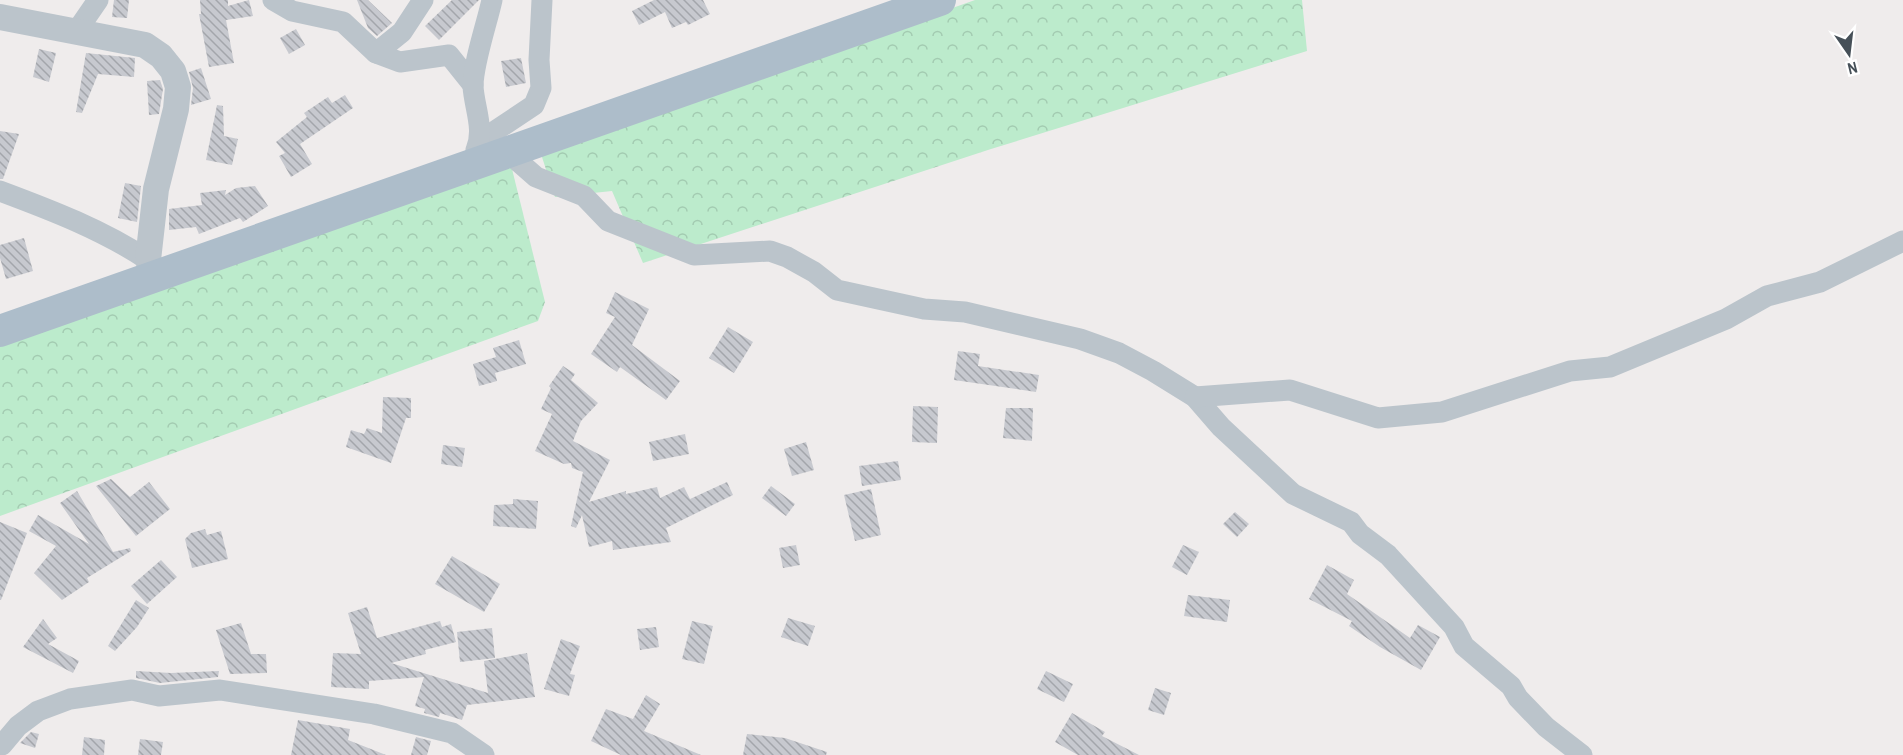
<svg xmlns="http://www.w3.org/2000/svg" width="1903" height="755" viewBox="0 0 1903 755" font-family="'Archivo Narrow',sans-serif">
	<style>
		.forest { fill: url(#forest-crowns) }
		.building { fill: url(#building-back-hatch) }
		.lines { fill: none; stroke-linecap: round; stroke-linejoin: round }
		.minor { stroke: #bbc4cb; stroke-width: 21 }
		.tertiary { stroke: #bbc4cb; stroke-width: 26 }
		.primary { stroke: #adbdca; stroke-width: 32 }
	</style>
	<defs>
		<pattern id="forest-crowns" width="20" height="18" patternUnits="userSpaceOnUse" patternTransform="scale(1.5)"><rect width="20" height="18" fill="#bcebcc"/><path d="M2 6a3 3 0 1 1 6 0M12 15a3 3 0 1 1 6 0" fill="none" stroke="#a3cbb1"/></pattern>
		<pattern id="building-back-hatch" width="6" height="6" patternUnits="userSpaceOnUse" patternTransform="scale(1.5)"><rect width="6" height="6" fill="#c7c9cf"/><path d="M-1 5l2 2M0 0l6 6M5-1l2 2" fill="none" stroke="#a3a6ab"/></pattern>
	</defs>
	<rect width="100%" height="100%" fill="#efecec"/>
	<g class="forest">
		<polygon points="975,0 1302,0 1307,51 991,149 643,263 612,191 555,197 541,154"/>
		<polygon points="511,165 545,302 538,321 0,516 0,346"/>
	</g>
	<g class="building">
		<polygon points="114,0 129,0 127,18 112,17"/>
		<polygon points="200,0 228,0 228,6 249,0 253,16 226,20 234,63 209,67 199,14 201,14"/>
		<polygon points="357,0 368,0 392,23 377,36 368,28"/>
		<polygon points="452,0 479,0 439,40 425,26"/>
		<polygon points="654,0 703,0 710,14 688,25 686,22 672,28 665,12 639,25 632,11"/>
		<polygon points="296,29 305,45 289,54 280,38"/>
		<polygon points="39,49 56,53 49,82 33,77"/>
		<polygon points="86,53 135,58 134,77 98,74 82,113 76,112"/>
		<polygon points="521,58 526,83 506,87 501,61"/>
		<polygon points="201,68 211,99 191,105 193,88 189,72"/>
		<polygon points="160,80 163,89 159,114 149,115 147,81"/>
		<polygon points="345,95 353,108 300,144 312,164 291,177 279,156 285,153 276,142 307,117 304,113 328,97 332,103"/>
		<polygon points="217,105 223,106 224,136 238,139 232,165 206,160"/>
		<polygon points="0,131 19,134 3,179 0,179"/>
		<polygon points="125,183 141,186 137,222 118,218"/>
		<polygon points="255,186 268,206 243,222 240,218 199,234 196,227 169,230 169,209 202,205 200,193 226,190 225,195 236,188"/>
		<polygon points="24,238 33,271 6,279 0,258 0,245"/>
		<polygon points="615,292 649,309 632,345 680,381 666,400 620,367 617,372 591,354 615,317 606,313"/>
		<polygon points="728,327 753,342 734,373 709,358"/>
		<polygon points="519,340 526,364 495,373 497,381 479,386 473,364 496,357 493,348"/>
		<polygon points="958,351 980,354 978,366 1039,375 1036,392 954,380"/>
		<polygon points="563,366 575,374 571,380 598,403 581,421 573,441 610,460 589,502 626,491 626,494 657,487 660,498 684,487 690,499 727,482 733,495 666,528 671,542 613,550 612,541 589,547 582,515 576,528 571,526 583,472 572,468 571,463 564,464 535,451 552,414 541,409 551,388 549,386"/>
		<polygon points="383,397 411,398 411,418 406,418 391,463 346,447 351,430 364,434 367,428 382,433"/>
		<polygon points="913,406 938,407 937,443 912,442"/>
		<polygon points="1006,408 1033,408 1032,441 1003,438"/>
		<polygon points="685,434 689,454 653,461 649,442"/>
		<polygon points="806,442 814,470 792,476 784,449"/>
		<polygon points="443,445 465,448 462,467 441,464"/>
		<polygon points="898,461 901,480 862,486 859,466"/>
		<polygon points="111,479 130,497 149,482 170,509 136,536 96,486"/>
		<polygon points="771,486 795,504 786,516 762,498"/>
		<polygon points="871,489 881,535 855,541 844,495"/>
		<polygon points="77,491 113,552 130,548 131,551 87,578 89,582 62,600 34,573 56,546 29,531 38,515 89,544 60,503"/>
		<polygon points="513,499 538,501 536,529 493,526 494,505 513,504"/>
		<polygon points="1235,512 1249,524 1237,537 1223,524"/>
		<polygon points="0,522 27,533 1,600 0,600"/>
		<polygon points="205,529 207,535 221,531 228,559 192,568 185,539 191,533"/>
		<polygon points="796,545 800,565 783,568 779,548"/>
		<polygon points="1183,545 1199,552 1187,575 1172,567"/>
		<polygon points="452,556 500,584 484,612 435,584"/>
		<polygon points="161,560 177,577 147,604 131,586"/>
		<polygon points="1327,565 1354,580 1347,594 1410,638 1418,625 1440,637 1421,670 1380,647 1349,626 1352,621 1309,599"/>
		<polygon points="1188,595 1230,600 1227,622 1184,616"/>
		<polygon points="136,600 149,608 137,627 115,651 108,646"/>
		<polygon points="367,607 377,638 440,621 442,627 451,624 456,642 425,650 426,654 391,663 488,693 484,661 527,653 535,697 467,705 462,720 440,713 439,717 424,713 425,709 415,706 424,677 369,681 369,689 331,687 333,653 361,654 348,613"/>
		<polygon points="788,618 815,626 808,646 781,637"/>
		<polygon points="43,619 57,638 48,644 79,661 73,673 23,647"/>
		<polygon points="692,621 713,626 704,664 682,659"/>
		<polygon points="241,623 251,654 266,654 267,673 230,674 216,630"/>
		<polygon points="656,627 659,647 640,650 637,629"/>
		<polygon points="492,628 495,658 460,662 457,632"/>
		<polygon points="561,639 580,646 570,674 575,675 569,696 544,689"/>
		<polygon points="136,671 171,673 219,671 218,677 160,683 136,678"/>
		<polygon points="1046,671 1073,684 1064,702 1037,689"/>
		<polygon points="1155,688 1171,693 1164,715 1148,710"/>
		<polygon points="646,695 660,704 644,731 701,755 621,755 591,741 606,709 633,719"/>
		<polygon points="1072,713 1105,732 1102,736 1139,755 1078,755 1055,742"/>
		<polygon points="298,720 350,729 348,740 386,755 291,755"/>
		<polygon points="31,732 39,734 35,748 20,743"/>
		<polygon points="747,734 785,738 827,752 826,755 743,755"/>
		<polygon points="84,737 105,740 104,755 82,755"/>
		<polygon points="416,737 431,741 427,755 411,755"/>
		<polygon points="140,739 163,742 161,755 138,755"/>
	</g>
	<g class="lines">
		<g class="minor">
			<polyline points="273,0 292,11 343,22 376,53 400,62 449,55 473,85"/>
			<polyline points="76,32 98,0"/>
			<polyline points="376,53 402,32 423,0"/>
			<polyline points="480,141 534,105 541,88 539,60 542,0"/>
			<path d="M476,150C485,129 474,107 473,86C473,64 487,23 492,0"/>
			<polyline points="497,156 512,156 536,177 584,196 608,221 694,255 770,251 787,257 814,272 837,290 924,309 965,312 1080,339 1119,353 1153,371 1195,397 1221,427 1293,494 1351,522 1360,534 1388,555 1454,627 1464,646 1511,686 1518,698 1546,727 1582,755"/>
			<path d="M0,191C51,210 103,230 148,260"/>
			<polyline points="1195,397 1290,390 1378,418 1442,412 1570,371 1610,367 1726,319 1767,296 1820,282 1903,241"/>
			<polyline points="2,745 18,726 38,711 70,699 132,690 159,696 220,690 374,714 452,733 484,755"/>
		</g>
		<polyline class="tertiary" points="0,17 145,45 161,56 173,71 178,87 176,109 156,189 148,260 156,276"/>
		<polyline class="primary" points="0,331 940,0"/>
	</g>
	<g transform="translate(1849 54) rotate(166)" stroke="#ffffff" stroke-width="4.5" paint-order="stroke">
	<path d="M0-4.5L10 22L0 15L-10 22Z" fill="#465058"/>
	<text y="-9" font-size="16" font-weight="bold" text-anchor="middle" fill="#465058">N</text>
	</g>
</svg>
